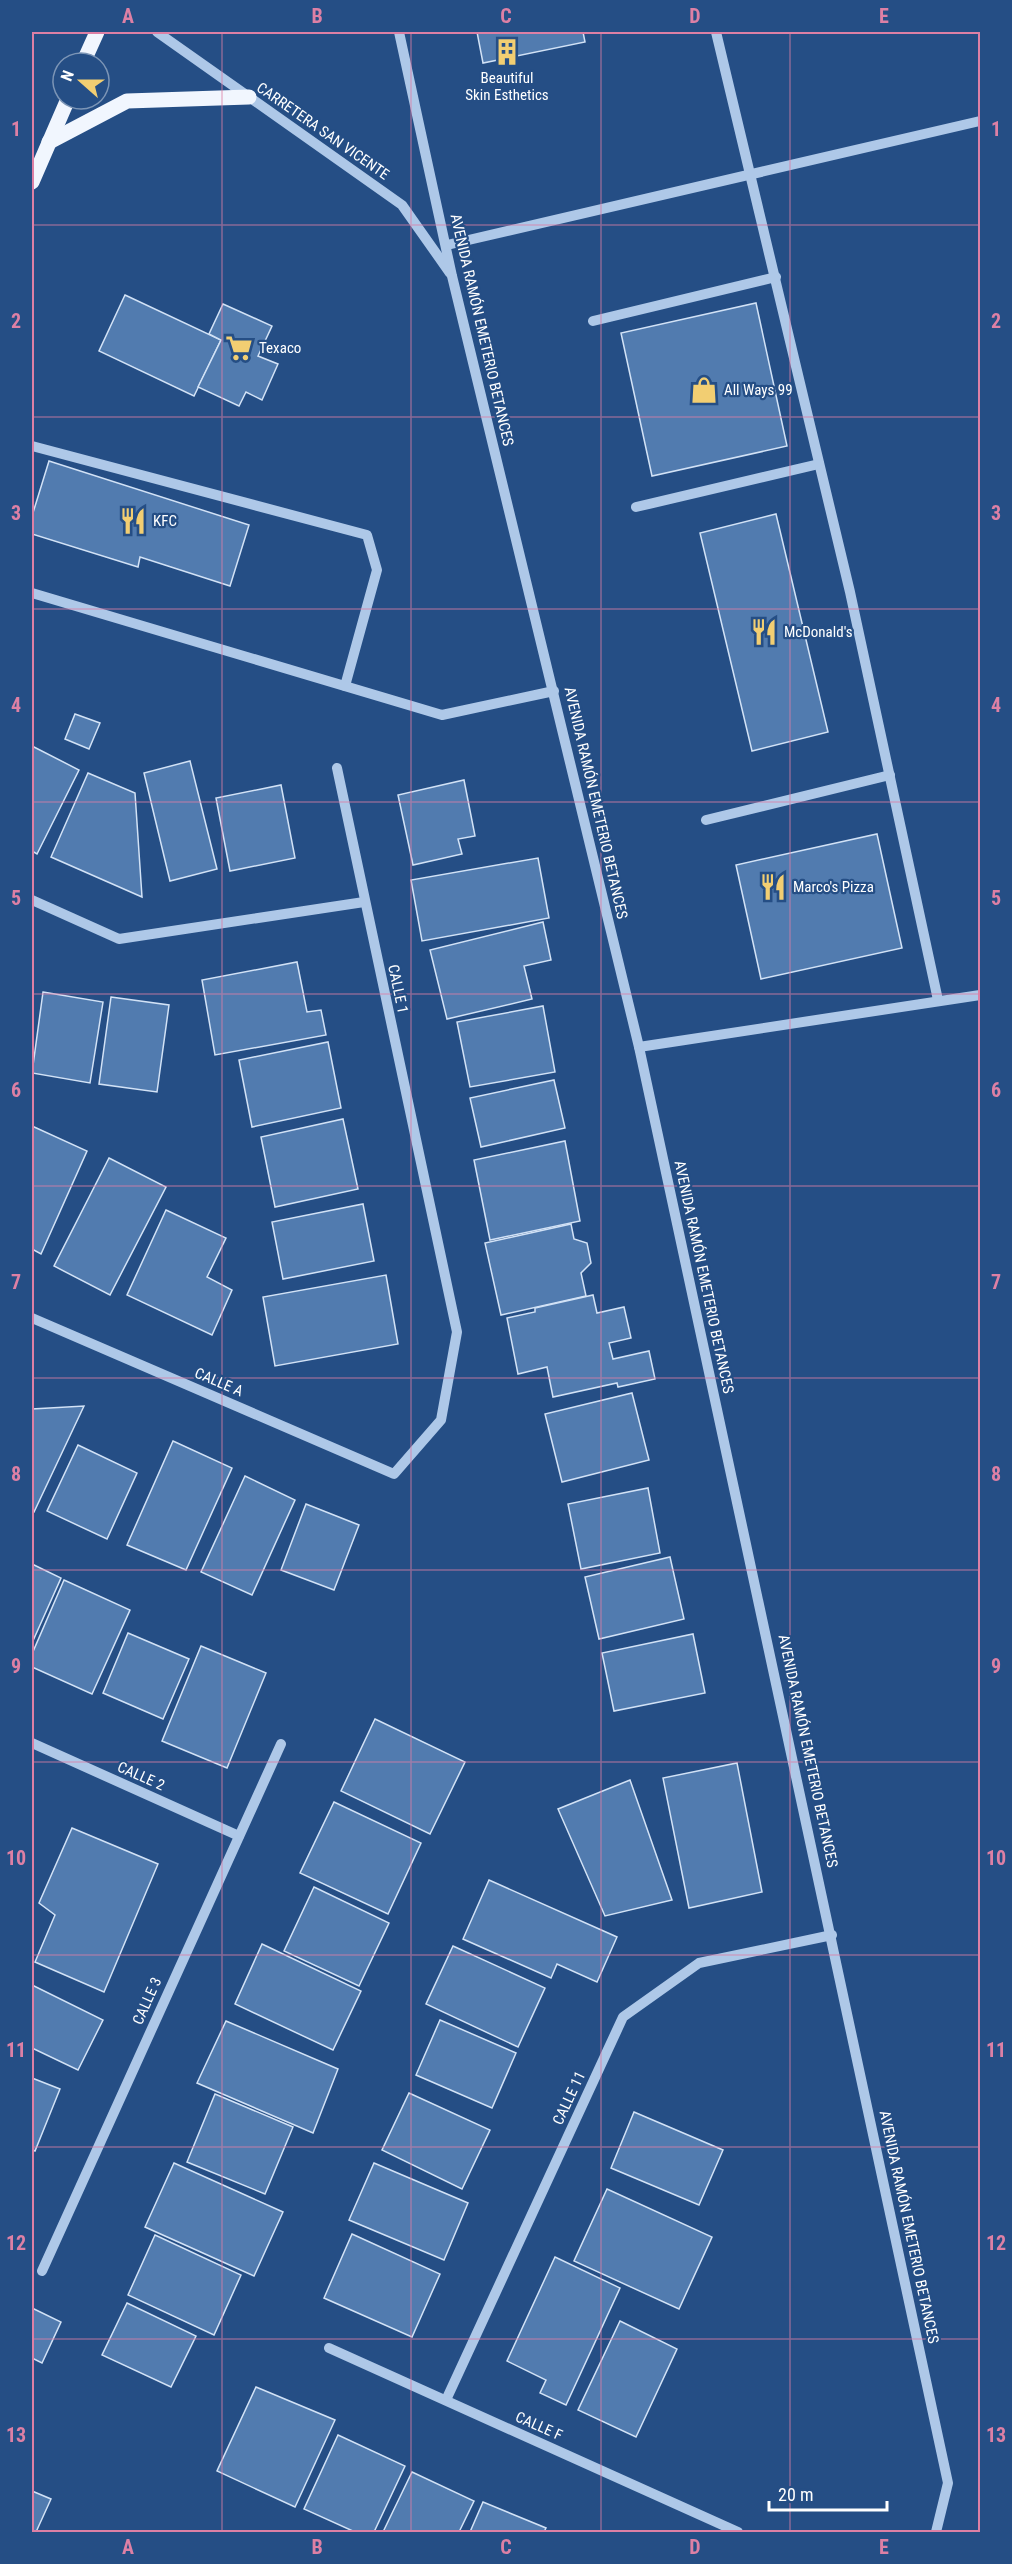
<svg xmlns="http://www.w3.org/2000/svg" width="1012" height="2564" viewBox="0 0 1012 2564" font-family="'Roboto Condensed',sans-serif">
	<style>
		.building { fill: #517baf; stroke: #d2e2f6; stroke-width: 1.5 }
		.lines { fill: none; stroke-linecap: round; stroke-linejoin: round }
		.minor { stroke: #aec8e8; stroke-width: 10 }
		.major { stroke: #f1f6fe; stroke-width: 15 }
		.grid { fill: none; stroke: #dd80a5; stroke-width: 1.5; stroke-opacity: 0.55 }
		.labels { text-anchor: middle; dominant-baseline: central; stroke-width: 4.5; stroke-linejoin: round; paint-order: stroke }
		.poi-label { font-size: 15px; fill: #fff; stroke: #254e85; text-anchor: start }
		.street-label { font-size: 15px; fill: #fff; stroke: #254e85 }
		.neatline { fill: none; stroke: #dd80a5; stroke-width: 2 }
		.grid-label { font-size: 20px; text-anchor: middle; font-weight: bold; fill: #dd80a5 }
	</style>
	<rect width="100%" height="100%" fill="#254e85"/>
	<g class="building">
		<polygon points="477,32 583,32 585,42 483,63"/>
		<polygon points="125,295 221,340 194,396 99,351"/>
		<polygon points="756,303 787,446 652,476 621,333"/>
		<polygon points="223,304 272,326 258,356 278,364 262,400 246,392 239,406 198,387 221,340 209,334"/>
		<polygon points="49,461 249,525 230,586 140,557 138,567 32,534 32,516"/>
		<polygon points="776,514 828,732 752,751 700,533"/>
		<polygon points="75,714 100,723 89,749 65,739"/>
		<polygon points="32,746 79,770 37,854 32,851"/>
		<polygon points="190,761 217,869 170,881 144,773"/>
		<polygon points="88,773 135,793 142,897 51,857"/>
		<polygon points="464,780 475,836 458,839 462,854 413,865 398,795"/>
		<polygon points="281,785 295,858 230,871 216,798"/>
		<polygon points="877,834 902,948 761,979 736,865"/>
		<polygon points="538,858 549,918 422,941 411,880"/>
		<polygon points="543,922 551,960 524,966 532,999 447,1019 430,950"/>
		<polygon points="297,962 307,1012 321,1010 326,1035 215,1055 202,980"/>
		<polygon points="43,992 103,1002 90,1083 32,1073"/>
		<polygon points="111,997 169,1005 157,1092 99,1084"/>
		<polygon points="543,1006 555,1072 470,1087 457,1022"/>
		<polygon points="328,1042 341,1108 252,1127 239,1060"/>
		<polygon points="554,1080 565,1128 481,1147 470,1098"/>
		<polygon points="343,1119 358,1189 275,1207 261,1137"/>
		<polygon points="32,1126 87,1151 41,1254 32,1249"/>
		<polygon points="565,1141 580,1221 490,1240 474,1160"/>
		<polygon points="109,1158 166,1187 110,1295 54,1266"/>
		<polygon points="363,1204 374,1261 283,1279 272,1222"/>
		<polygon points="166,1210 226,1238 207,1277 232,1290 212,1335 127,1295"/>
		<polygon points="571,1224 574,1239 587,1243 591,1263 581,1273 586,1296 501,1315 485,1243"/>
		<polygon points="386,1275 398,1344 275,1366 263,1297"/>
		<polygon points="593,1295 597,1313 624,1307 631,1338 609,1343 613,1359 649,1351 655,1379 618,1387 617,1383 553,1397 547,1367 518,1374 507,1318 535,1312 535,1308"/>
		<polygon points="632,1393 649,1460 562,1482 545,1414"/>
		<polygon points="84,1406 34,1512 32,1511 32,1409"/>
		<polygon points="173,1441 232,1468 186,1570 127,1545"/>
		<polygon points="78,1445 137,1473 107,1539 47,1511"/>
		<polygon points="245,1476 295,1500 252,1595 201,1572"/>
		<polygon points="648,1488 660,1553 581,1569 568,1504"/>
		<polygon points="306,1504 359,1525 334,1590 281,1570"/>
		<polygon points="670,1557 684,1619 599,1639 585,1577"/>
		<polygon points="32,1564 61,1578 32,1643"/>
		<polygon points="64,1580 130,1610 92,1694 32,1667 32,1654"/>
		<polygon points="128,1633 189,1659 163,1719 103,1693"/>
		<polygon points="693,1634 705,1693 614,1711 602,1653"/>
		<polygon points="201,1646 266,1673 227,1768 162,1741"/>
		<polygon points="375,1719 465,1762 430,1834 341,1791"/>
		<polygon points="737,1763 762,1892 689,1908 663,1778"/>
		<polygon points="630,1780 672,1900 605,1916 558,1809"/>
		<polygon points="334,1802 421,1843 388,1914 300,1873"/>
		<polygon points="72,1828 158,1864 104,1992 35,1962 55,1915 39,1903"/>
		<polygon points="489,1880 617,1937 597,1982 557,1964 551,1978 463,1939"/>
		<polygon points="314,1887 389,1923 359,1986 284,1951"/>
		<polygon points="262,1944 361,1991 333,2050 235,2004"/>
		<polygon points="453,1946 545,1988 518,2047 426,2004"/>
		<polygon points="32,1985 103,2020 78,2070 32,2048"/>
		<polygon points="440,2020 516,2053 492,2108 416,2075"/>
		<polygon points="226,2021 338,2069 313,2133 197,2083"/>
		<polygon points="32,2078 60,2089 35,2151 32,2150"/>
		<polygon points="409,2093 490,2130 462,2189 382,2150"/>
		<polygon points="215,2094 293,2127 265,2194 187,2162"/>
		<polygon points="634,2112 723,2150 699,2205 611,2168"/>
		<polygon points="174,2163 283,2212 254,2276 145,2227"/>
		<polygon points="374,2163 468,2203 444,2260 349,2220"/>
		<polygon points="607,2189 712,2237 679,2309 574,2261"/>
		<polygon points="352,2234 440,2274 412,2337 324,2298"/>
		<polygon points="155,2235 241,2275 214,2335 128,2295"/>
		<polygon points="555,2257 620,2288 566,2405 540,2393 546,2380 507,2361"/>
		<polygon points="127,2303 196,2336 171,2387 102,2355"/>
		<polygon points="32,2308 61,2322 42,2363 32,2358"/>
		<polygon points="620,2321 677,2349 636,2437 578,2410"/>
		<polygon points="256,2387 335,2420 295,2507 217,2471"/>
		<polygon points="338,2435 405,2466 374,2532 355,2532 304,2509"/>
		<polygon points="412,2472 474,2501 459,2532 383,2532"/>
		<polygon points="32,2491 51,2499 36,2532 32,2532"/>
		<polygon points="483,2502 546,2528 544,2532 470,2532"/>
	</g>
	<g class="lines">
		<g class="minor">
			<polyline points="157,32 402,205 450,273"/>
			<polyline points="399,32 452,276 639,1047 948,2483 936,2532"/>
			<polyline points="716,32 850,592 938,1000"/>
			<polyline points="447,245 980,121"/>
			<polyline points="593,321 776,277"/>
			<polyline points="32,446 367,535 377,570 345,686"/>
			<polyline points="636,507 819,464"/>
			<polyline points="32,593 442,715 554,691"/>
			<polyline points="706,820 890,775"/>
			<polyline points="32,900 119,939 364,902"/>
			<polyline points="639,1047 980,995"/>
			<polyline points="32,1318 394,1474 441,1420 457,1332 337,768"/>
			<polyline points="32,1743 239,1836"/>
			<polyline points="42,2271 281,1744"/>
			<polyline points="329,2348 738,2532"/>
			<polyline points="446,2400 623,2017 699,1963 832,1935"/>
		</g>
		<g class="major">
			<polyline points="83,63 97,32"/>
			<polyline points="49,142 127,101 249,97"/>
			<polyline points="32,182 68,99"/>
		</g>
	</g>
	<path class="grid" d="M222,32V2532M411,32V2532M601,32V2532M790,32V2532M32,225H980M32,417H980M32,609H980M32,802H980M32,994H980M32,1186H980M32,1378H980M32,1570H980M32,1762H980M32,1955H980M32,2147H980M32,2339H980"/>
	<defs>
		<symbol id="building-bare" viewBox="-9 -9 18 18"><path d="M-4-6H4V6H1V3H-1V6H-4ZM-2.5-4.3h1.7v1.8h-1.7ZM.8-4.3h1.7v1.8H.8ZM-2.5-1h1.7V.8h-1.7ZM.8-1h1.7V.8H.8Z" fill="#f2ce72" stroke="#254e85" stroke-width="2.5" paint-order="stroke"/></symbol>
		<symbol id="supermarket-bare" viewBox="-9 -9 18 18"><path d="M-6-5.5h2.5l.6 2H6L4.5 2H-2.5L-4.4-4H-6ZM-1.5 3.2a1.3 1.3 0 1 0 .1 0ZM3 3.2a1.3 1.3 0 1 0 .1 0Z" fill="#f2ce72" stroke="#254e85" stroke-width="2.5" paint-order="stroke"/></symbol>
		<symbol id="shop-bare" viewBox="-9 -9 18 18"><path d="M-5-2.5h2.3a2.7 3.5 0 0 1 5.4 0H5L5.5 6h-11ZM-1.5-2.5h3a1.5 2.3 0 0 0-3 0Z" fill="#f2ce72" stroke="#254e85" stroke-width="2.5" paint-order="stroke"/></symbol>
		<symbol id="restaurant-bare" viewBox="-9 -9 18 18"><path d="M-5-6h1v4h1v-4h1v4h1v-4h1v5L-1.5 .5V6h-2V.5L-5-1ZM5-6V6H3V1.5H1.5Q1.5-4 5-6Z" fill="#f2ce72" stroke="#254e85" stroke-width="2.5" paint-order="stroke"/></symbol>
	</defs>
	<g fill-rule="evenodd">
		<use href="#building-bare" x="488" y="33" width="38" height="38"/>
		<use href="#supermarket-bare" x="220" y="329" width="38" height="38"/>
		<use href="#shop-bare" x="685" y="371" width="38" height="38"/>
		<use href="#restaurant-bare" x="114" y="502" width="38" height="38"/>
		<use href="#restaurant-bare" x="745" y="613" width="38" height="38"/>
		<use href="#restaurant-bare" x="754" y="868" width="38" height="38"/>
	</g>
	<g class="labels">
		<g class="poi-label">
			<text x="507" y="78" text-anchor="middle">Beautiful<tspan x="507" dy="17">Skin Esthetics</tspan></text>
			<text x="259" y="348">Texaco</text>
			<text x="724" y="390">All Ways 99</text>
			<text x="153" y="521">KFC</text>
			<text x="784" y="632">McDonald's</text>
			<text x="793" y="887">Marco's Pizza</text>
		</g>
		<g class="street-label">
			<text transform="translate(323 131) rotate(35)">CARRETERA SAN VICENTE</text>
			<text transform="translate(482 330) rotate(77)">AVENIDA RAMÓN EMETERIO BETANCES</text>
			<text transform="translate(596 803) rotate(77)">AVENIDA RAMÓN EMETERIO BETANCES</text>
			<text transform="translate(398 989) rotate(78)">CALLE 1</text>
			<text transform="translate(704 1277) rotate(78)">AVENIDA RAMÓN EMETERIO BETANCES</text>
			<text transform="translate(219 1382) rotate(23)">CALLE A</text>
			<text transform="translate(808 1751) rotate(78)">AVENIDA RAMÓN EMETERIO BETANCES</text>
			<text transform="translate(141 1776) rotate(24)">CALLE 2</text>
			<text transform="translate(147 2001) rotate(-66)">CALLE 3</text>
			<text transform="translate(569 2098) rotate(-65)">CALLE 11</text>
			<text transform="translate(909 2227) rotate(78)">AVENIDA RAMÓN EMETERIO BETANCES</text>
			<text transform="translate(539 2426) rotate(24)">CALLE F</text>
		</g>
	</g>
	<rect width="1012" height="2564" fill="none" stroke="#254e85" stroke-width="66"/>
	<g transform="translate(81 81) rotate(291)"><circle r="28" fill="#254e85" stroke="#7c95b6" stroke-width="1.5"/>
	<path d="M0-4.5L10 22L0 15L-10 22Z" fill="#f2ce72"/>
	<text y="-9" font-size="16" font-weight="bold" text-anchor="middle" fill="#ffffff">N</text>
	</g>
	<path d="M769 2501v9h118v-9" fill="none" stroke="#ffffff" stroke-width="3"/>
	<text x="778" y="2501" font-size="18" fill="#ffffff" stroke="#254e85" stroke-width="4.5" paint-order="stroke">20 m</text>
	<rect x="33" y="33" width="946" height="2498" class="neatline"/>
	<g class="grid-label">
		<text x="128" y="23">A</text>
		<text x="317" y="23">B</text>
		<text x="506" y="23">C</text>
		<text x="695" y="23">D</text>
		<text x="884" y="23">E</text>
		<text x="16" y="136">1</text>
		<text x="996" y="136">1</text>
		<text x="16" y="328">2</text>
		<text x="996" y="328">2</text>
		<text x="16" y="520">3</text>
		<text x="996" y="520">3</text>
		<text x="16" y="712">4</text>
		<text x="996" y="712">4</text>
		<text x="16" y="905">5</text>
		<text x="996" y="905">5</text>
		<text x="16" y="1097">6</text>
		<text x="996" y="1097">6</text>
		<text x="16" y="1289">7</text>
		<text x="996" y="1289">7</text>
		<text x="16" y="1481">8</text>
		<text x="996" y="1481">8</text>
		<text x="16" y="1673">9</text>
		<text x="996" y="1673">9</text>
		<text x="16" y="1865">10</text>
		<text x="996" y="1865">10</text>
		<text x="16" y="2057">11</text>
		<text x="996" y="2057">11</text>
		<text x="16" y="2250">12</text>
		<text x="996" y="2250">12</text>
		<text x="16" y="2442">13</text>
		<text x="996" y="2442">13</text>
		<text x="128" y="2554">A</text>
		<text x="317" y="2554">B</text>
		<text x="506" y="2554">C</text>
		<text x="695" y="2554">D</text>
		<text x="884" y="2554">E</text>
	</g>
</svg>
